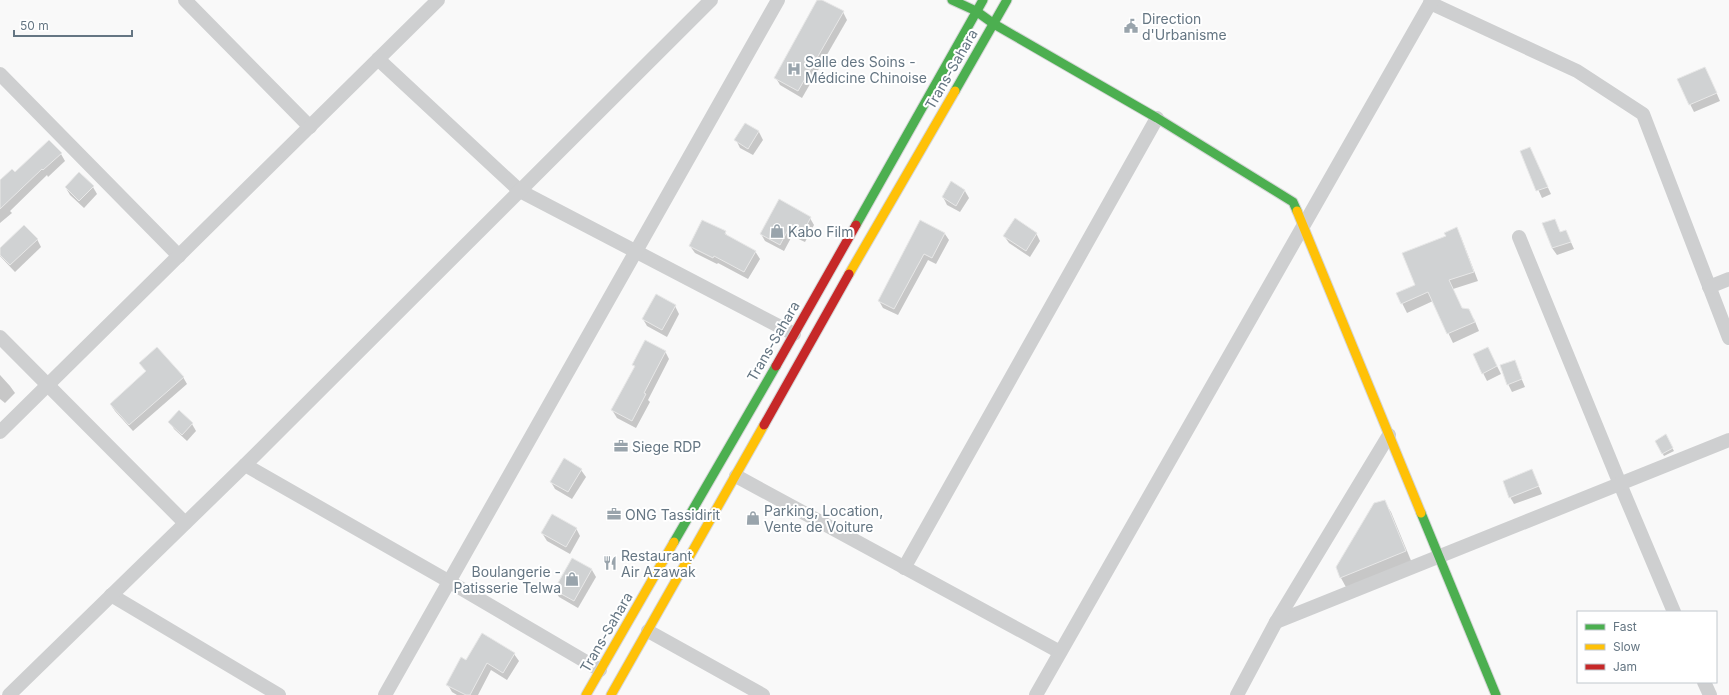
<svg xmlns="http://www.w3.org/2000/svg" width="1729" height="695" viewBox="0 0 1729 695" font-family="Inter,sans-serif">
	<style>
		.shadow { fill: #0003 }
		.building { fill: #d0d2d3; stroke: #e8e8e8 }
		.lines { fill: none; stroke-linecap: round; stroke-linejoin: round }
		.fast-casing { stroke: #d5d6d7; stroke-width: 11 }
		.slow-casing { stroke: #d5d6d7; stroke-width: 11 }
		.jam-casing { stroke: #d5d6d7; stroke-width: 11 }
		.street { stroke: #cecfd0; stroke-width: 14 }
		.fast { stroke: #4caf50; stroke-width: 9 }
		.slow { stroke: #ffc107; stroke-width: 9 }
		.jam { stroke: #c62828; stroke-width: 9 }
		.labels { text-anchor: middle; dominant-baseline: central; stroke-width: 4; stroke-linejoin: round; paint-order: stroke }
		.poi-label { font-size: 14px; fill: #657683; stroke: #fff; text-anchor: start }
		.street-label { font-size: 14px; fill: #657683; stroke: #fff }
	</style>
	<rect width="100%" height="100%" fill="#f9f9f9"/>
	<g class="shadow">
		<polygon points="818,0 843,12 847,20 802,98 780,85 776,78"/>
		<polygon points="1709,76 1720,101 1694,112 1678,80"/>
		<polygon points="746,124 759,132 763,140 753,155 740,148 736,140"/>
		<polygon points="1521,152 1533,156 1551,194 1542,198"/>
		<polygon points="61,154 65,161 48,177 47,175 10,211 12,213 0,223 0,182 15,173"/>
		<polygon points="93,187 97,194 84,208 70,195 66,188"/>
		<polygon points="965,191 969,198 960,212 947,205 943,197"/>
		<polygon points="810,218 814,225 805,242 792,236 784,251 765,241 761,234"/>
		<polygon points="1554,220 1561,233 1566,231 1574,249 1557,255 1552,248"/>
		<polygon points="921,222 945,234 949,240 936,264 928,260 898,315 883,308 879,301"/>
		<polygon points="1456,228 1461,237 1478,281 1453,289 1462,309 1474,319 1479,331 1453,343 1433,301 1407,313 1397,293 1416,286 1447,237"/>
		<polygon points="725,232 728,237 755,251 760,259 748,279 718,263 717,264 695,253 690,246"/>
		<polygon points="1036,233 1040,241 1030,257 1009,243 1004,236"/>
		<polygon points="37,239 41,247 15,272 0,256 0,249"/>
		<polygon points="675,306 679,314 667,337 647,326 643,319"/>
		<polygon points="1488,348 1501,374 1487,381 1483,373"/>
		<polygon points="665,351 669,359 648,400 650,402 636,428 617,418 612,410 635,368 633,365"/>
		<polygon points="1514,361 1525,387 1512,392 1508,384"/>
		<polygon points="140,363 183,377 187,384 133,431 115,411 111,405 146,372"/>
		<polygon points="0,375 10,386 15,393 5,403 0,399"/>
		<polygon points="170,422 192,424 196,431 187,441 174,429"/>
		<polygon points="1666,436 1674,451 1664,456 1656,441"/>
		<polygon points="581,470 586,477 572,499 555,489 551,482"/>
		<polygon points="1532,470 1542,494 1514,504 1510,497"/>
		<polygon points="1384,501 1391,512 1412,563 1347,589 1341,578 1337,567"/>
		<polygon points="576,528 580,536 570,554 547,541 542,533"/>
		<polygon points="573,559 592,570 596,577 578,608 559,597 555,590"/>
		<polygon points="514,654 519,661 507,680 491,670 478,695 457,695 452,692 448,685 466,661"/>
	</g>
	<g class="building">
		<polygon points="817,0 822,0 844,11 798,91 774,78"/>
		<polygon points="1705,67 1717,93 1689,105 1677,79"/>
		<polygon points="745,123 759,131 748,149 734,140"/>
		<polygon points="49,140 62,153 43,170 42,169 0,209 0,180 12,169 15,172"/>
		<polygon points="1530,147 1548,187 1536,191 1520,151"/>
		<polygon points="79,172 94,186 79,201 65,187"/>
		<polygon points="951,181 965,190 956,206 942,197"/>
		<polygon points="779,199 811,217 801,236 788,230 780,245 760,234"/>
		<polygon points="1015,218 1037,233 1026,251 1003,236"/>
		<polygon points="1555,219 1560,232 1566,230 1571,242 1552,248 1542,223"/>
		<polygon points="702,220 726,231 725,234 756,251 744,272 714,256 713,258 689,246"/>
		<polygon points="920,220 945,233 932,258 924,254 894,309 878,301"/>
		<polygon points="24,225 38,239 10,265 0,255 0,248"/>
		<polygon points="1457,227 1474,272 1449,280 1462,308 1469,309 1475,322 1447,334 1428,292 1401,304 1396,293 1415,285 1402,253 1446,236 1444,233"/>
		<polygon points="656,294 676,305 662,330 642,319"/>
		<polygon points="645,340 666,351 644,393 646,394 632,421 611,410 635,366 632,365"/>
		<polygon points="157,347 184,377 129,425 110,404 146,371 139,363"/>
		<polygon points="1488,347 1497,366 1482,374 1473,354"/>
		<polygon points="1515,360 1522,379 1507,385 1500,365"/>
		<polygon points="179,410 193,423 182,435 168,422"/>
		<polygon points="1666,434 1673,448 1662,454 1655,441"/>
		<polygon points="564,458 582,469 568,492 550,482"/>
		<polygon points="1532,469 1539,486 1509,498 1503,481"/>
		<polygon points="1385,500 1406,551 1340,578 1336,567 1374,503"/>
		<polygon points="552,514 577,528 566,547 541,533"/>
		<polygon points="572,558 592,569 574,601 554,590"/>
		<polygon points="482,633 515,653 503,673 487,663 470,695 466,695 446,685 461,657 466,660"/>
	</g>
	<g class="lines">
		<defs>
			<g id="fast">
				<polyline points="952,0 976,11 994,24 1157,118 1293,202 1297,211"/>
				<polyline points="955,91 1007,0"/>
				<polyline points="856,225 983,0"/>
				<polyline points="1421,513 1496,695"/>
				<polyline points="674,542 776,366"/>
			</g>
			<g id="slow">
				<polyline points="1297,211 1421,513"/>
				<polyline points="849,274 955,91"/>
				<polyline points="586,695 674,542"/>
				<polyline points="611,695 764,425"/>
			</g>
			<g id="jam">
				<polyline points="776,366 856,225"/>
				<polyline points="764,425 849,274"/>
			</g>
		</defs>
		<use href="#fast" class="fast-casing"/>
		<use href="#slow" class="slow-casing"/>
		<use href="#jam" class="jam-casing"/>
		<g class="street">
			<polyline points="185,0 310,127"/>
			<polyline points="1430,3 1577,71 1643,114 1729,338"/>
			<polyline points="378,59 520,191 794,334"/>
			<polyline points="0,74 179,256"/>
			<polyline points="1519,237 1620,484 1674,612"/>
			<polyline points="1709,287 1729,279"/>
			<polyline points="0,337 185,523"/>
			<polyline points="0,432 438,0"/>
			<polyline points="245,465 450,582 600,670"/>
			<polyline points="736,476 1060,652"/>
			<polyline points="904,568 1157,118"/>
			<polyline points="111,595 279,695"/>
			<polyline points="1276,622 1729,440"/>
			<polyline points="648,631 763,695"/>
			<polyline points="1704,682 1710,695"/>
			<polyline points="9,695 245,465 711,0"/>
			<polyline points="385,695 778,0"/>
			<polyline points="1036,695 1432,0"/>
			<polyline points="1237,695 1276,622 1389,435"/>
		</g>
		<use href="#fast" class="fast"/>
		<use href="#slow" class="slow"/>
		<use href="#jam" class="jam"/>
	</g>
	<defs>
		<symbol id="civic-bare" viewBox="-9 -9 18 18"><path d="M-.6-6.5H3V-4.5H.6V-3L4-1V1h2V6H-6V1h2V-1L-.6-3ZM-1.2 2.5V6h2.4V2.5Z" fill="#99a4ac" stroke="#fff" stroke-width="2.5" paint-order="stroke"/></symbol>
		<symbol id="hospital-bare" viewBox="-9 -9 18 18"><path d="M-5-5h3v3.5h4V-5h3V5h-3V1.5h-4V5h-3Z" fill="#99a4ac" stroke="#fff" stroke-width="2.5" paint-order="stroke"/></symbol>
		<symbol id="shop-bare" viewBox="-9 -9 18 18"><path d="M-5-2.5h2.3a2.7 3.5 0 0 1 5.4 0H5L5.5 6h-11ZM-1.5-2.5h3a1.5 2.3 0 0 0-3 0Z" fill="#99a4ac" stroke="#fff" stroke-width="2.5" paint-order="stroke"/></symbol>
		<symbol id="office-bare" viewBox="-9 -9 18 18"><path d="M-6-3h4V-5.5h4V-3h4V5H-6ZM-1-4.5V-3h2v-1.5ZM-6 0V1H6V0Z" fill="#99a4ac" stroke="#fff" stroke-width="2.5" paint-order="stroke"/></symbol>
		<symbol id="restaurant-bare" viewBox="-9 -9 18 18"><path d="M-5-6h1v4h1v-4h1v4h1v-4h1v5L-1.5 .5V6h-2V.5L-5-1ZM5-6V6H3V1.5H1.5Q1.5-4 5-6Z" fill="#99a4ac" stroke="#fff" stroke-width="2.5" paint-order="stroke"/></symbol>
	</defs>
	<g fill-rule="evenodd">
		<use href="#civic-bare" x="1121" y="16" width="20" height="20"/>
		<use href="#hospital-bare" x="784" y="59" width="20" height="20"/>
		<use href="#shop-bare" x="767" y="221" width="20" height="20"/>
		<use href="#office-bare" x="611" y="436" width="20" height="20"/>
		<use href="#office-bare" x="604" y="504" width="20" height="20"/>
		<use href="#shop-bare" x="743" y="508" width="20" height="20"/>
		<use href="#restaurant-bare" x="600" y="553" width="20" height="20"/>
		<use href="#shop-bare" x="562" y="569" width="20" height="20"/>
	</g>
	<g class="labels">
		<g class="poi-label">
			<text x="1142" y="18">Direction<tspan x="1142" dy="16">d'Urbanisme</tspan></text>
			<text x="805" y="61">Salle des Soins -<tspan x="805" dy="16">Médicine Chinoise</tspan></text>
			<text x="788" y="231">Kabo Film</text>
			<text x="632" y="446">Siege RDP</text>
			<text x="764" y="510">Parking, Location,<tspan x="764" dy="16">Vente de Voiture</tspan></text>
			<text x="625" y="514">ONG Tassidirit</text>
			<text x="621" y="555">Restaurant<tspan x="621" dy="16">Air Azawak</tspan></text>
			<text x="561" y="571" text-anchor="end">Boulangerie -<tspan x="561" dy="16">Patisserie Telwa</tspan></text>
		</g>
		<g class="street-label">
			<text transform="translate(951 69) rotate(-60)">Trans-Sahara</text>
			<text transform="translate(773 341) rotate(-60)">Trans-Sahara</text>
			<text transform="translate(606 632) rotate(-60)">Trans-Sahara</text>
		</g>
	</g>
	<rect x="1577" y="611" width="140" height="72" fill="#ffffff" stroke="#c1c8cd"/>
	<rect x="1585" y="624" width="20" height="6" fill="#4caf50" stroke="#c1c8cd"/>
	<text x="1613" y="631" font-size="12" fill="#657683">Fast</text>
	<rect x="1585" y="644" width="20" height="6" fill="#ffc107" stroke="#c1c8cd"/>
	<text x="1613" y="651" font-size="12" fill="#657683">Slow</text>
	<rect x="1585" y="664" width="20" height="6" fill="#c62828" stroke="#c1c8cd"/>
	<text x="1613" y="671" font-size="12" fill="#657683">Jam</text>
	<path d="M14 30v6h118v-6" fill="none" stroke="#657683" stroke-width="2"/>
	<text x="20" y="30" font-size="12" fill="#657683" stroke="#ffffff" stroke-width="3" paint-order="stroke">50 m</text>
</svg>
